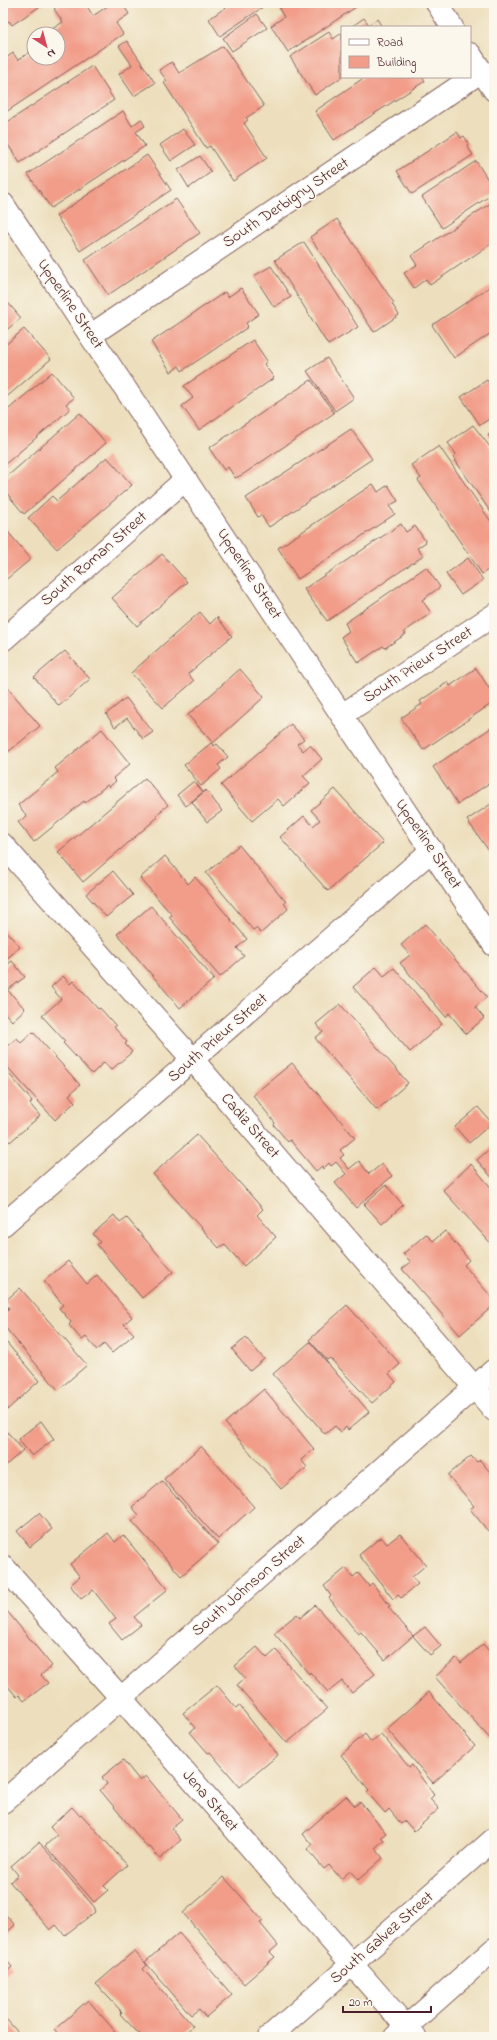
<svg xmlns="http://www.w3.org/2000/svg" width="497" height="2040" viewBox="0 0 497 2040" font-family="'Indie Flower',sans-serif">
	<style>
		.building { fill: #f19d89 }
		.lines { fill: none; stroke-linecap: round; stroke-linejoin: round }
		.minor-casing { stroke: #83625e; stroke-width: 24 }
		.minor { stroke: #fff; stroke-width: 22 }
		.labels { text-anchor: middle; dominant-baseline: central; stroke-width: 3; stroke-linejoin: round; paint-order: stroke }
		.street-label { font-size: 16px; fill: #4a1f2b; stroke: #fbf7ec }
	</style>
	<rect width="100%" height="100%" fill="#fbf7ec"/>
	<filter id="ink" filterUnits="userSpaceOnUse"><feTurbulence type="fractalNoise" baseFrequency=".025" numOctaves="2"/><feDisplacementMap in="SourceGraphic" scale="8" xChannelSelector="R" yChannelSelector="G"/><feConvolveMatrix kernelMatrix="1 2 1 2 8 2 1 2 1" color-interpolation-filters="sRGB"/></filter>
	<filter id="wash" filterUnits="userSpaceOnUse"><feTurbulence type="fractalNoise" baseFrequency=".012" numOctaves="4" result="noise"/><feDisplacementMap in="SourceGraphic" scale="16" xChannelSelector="R" yChannelSelector="G"/><feGaussianBlur stdDeviation="0.9" result="paint"/><feColorMatrix in="noise" values="0 0 0 0 0 0 0 0 0 0 0 0 0 0 0 0 0 1.4 0 .05"/><feComposite in="paint" operator="in"/></filter>
	<g filter="url(#wash)">
		<rect width="100%" height="100%" fill="#eddfbd"/>
		<g id="blocks">
			<g class="building">
				<polygon points="3,3 45,3 12,25 9,21 3,25"/>
				<polygon points="62,3 85,3 93,16 112,3 122,3 129,14 116,23 123,34 3,114 3,60 13,53 18,60 30,52 34,58 58,58 58,44 61,42 58,34 56,34 52,29 63,22 54,9"/>
				<polygon points="232,3 269,3 220,36 209,19"/>
				<polygon points="288,3 362,3 288,52 271,26 284,17 279,9"/>
				<polygon points="257,14 267,28 232,51 223,38"/>
				<polygon points="364,18 369,25 377,19 382,27 351,27"/>
				<polygon points="329,32 333,39 342,33 342,77 315,95 290,57"/>
				<polygon points="127,41 155,83 134,96 119,74 132,65 119,46"/>
				<polygon points="223,46 264,106 246,118 248,120 244,123 267,158 233,181 210,146 206,148 164,83 167,81 159,70 172,62 179,73"/>
				<polygon points="92,66 114,100 20,163 3,137 3,125"/>
				<polygon points="365,77 422,77 425,81 334,140 315,111"/>
				<polygon points="123,111 132,126 141,119 145,126 136,132 145,146 51,208 28,174"/>
				<polygon points="183,129 195,145 171,161 160,145"/>
				<polygon points="457,132 461,138 464,136 469,144 467,146 473,155 412,194 397,171"/>
				<polygon points="147,155 171,190 80,251 56,216"/>
				<polygon points="200,156 211,172 189,188 178,170"/>
				<polygon points="476,161 494,189 494,193 442,228 422,197"/>
				<polygon points="176,199 200,233 108,295 85,260"/>
				<polygon points="494,201 494,242 430,285 426,279 414,288 404,273 417,265 411,256"/>
				<polygon points="337,219 394,303 392,304 399,315 374,332 310,237"/>
				<polygon points="304,242 358,327 328,345 275,260"/>
				<polygon points="271,266 291,297 274,307 254,276"/>
				<polygon points="494,284 494,331 454,358 432,325"/>
				<polygon points="241,288 259,314 246,323 248,327 182,371 179,366 171,372 151,342 225,292 228,297"/>
				<polygon points="3,297 21,318 3,333"/>
				<polygon points="24,329 51,359 3,400 3,347"/>
				<polygon points="253,340 267,361 264,364 274,378 199,430 182,406 193,398 184,386"/>
				<polygon points="327,358 354,398 335,411 307,371"/>
				<polygon points="52,372 74,398 66,404 70,409 3,466 3,414"/>
				<polygon points="311,380 334,413 242,475 235,478 228,467 224,470 209,448"/>
				<polygon points="487,380 494,390 494,416 480,425 461,397"/>
				<polygon points="80,413 106,443 24,514 3,489 3,480"/>
				<polygon points="473,425 494,452 494,517 453,457 456,454 448,443"/>
				<polygon points="351,429 372,459 269,527 261,515 258,517 246,498"/>
				<polygon points="494,431 494,444 488,435"/>
				<polygon points="439,446 494,526 494,566 482,574 418,480 421,478 411,465"/>
				<polygon points="107,457 132,485 57,549 28,518 52,496 57,501"/>
				<polygon points="373,484 378,492 388,485 398,501 389,506 395,514 298,579 278,548"/>
				<polygon points="401,524 406,532 415,526 426,542 417,548 423,556 327,621 304,589"/>
				<polygon points="3,526 31,559 3,582"/>
				<polygon points="162,554 187,582 137,626 112,598"/>
				<polygon points="468,558 483,580 461,595 446,574"/>
				<polygon points="426,567 440,587 422,600 431,613 404,632 406,634 385,648 383,646 358,663 341,637 349,631 345,623"/>
				<polygon points="200,612 210,624 217,617 232,636 188,674 194,681 163,708 131,673"/>
				<polygon points="65,651 90,679 59,706 34,677"/>
				<polygon points="476,668 494,696 494,702 423,750 401,718 422,704 420,701 448,682 450,686"/>
				<polygon points="240,669 264,697 213,743 188,715"/>
				<polygon points="6,686 40,726 3,756 3,688"/>
				<polygon points="126,698 153,732 143,739 127,718 115,727 106,714"/>
				<polygon points="291,724 304,739 297,744 303,751 310,745 322,759 303,776 310,783 284,806 278,799 252,821 221,785"/>
				<polygon points="491,728 492,730 494,728 494,780 458,804 433,767"/>
				<polygon points="102,729 130,764 113,778 116,781 109,787 107,785 85,803 84,801 34,842 18,822 27,816 18,805 58,772 55,768"/>
				<polygon points="211,743 214,746 217,744 228,757 218,765 221,769 201,786 184,765"/>
				<polygon points="145,778 168,805 156,815 158,817 83,882 58,852"/>
				<polygon points="194,781 203,792 186,806 177,795"/>
				<polygon points="335,789 383,843 328,891 280,837 304,816 313,826 320,820 311,810"/>
				<polygon points="206,790 222,811 207,822 192,802"/>
				<polygon points="494,802 494,858 467,820"/>
				<polygon points="239,845 286,902 284,903 288,909 261,933 256,928 253,930 206,873"/>
				<polygon points="165,856 188,884 195,877 247,939 237,948 244,956 220,977 169,917 172,915 140,878"/>
				<polygon points="113,871 133,895 106,917 86,894"/>
				<polygon points="151,906 214,979 180,1008 117,934"/>
				<polygon points="425,924 487,997 475,1007 484,1018 466,1034 449,1013 446,1017 400,963 410,955 401,945"/>
				<polygon points="3,928 20,947 3,962"/>
				<polygon points="12,961 25,977 9,989 3,981 3,968"/>
				<polygon points="376,967 384,976 394,968 442,1024 410,1052 353,987"/>
				<polygon points="63,976 70,984 73,981 98,1009 100,1008 116,1026 114,1027 127,1042 125,1044 132,1052 111,1070 104,1062 92,1074 63,1043 65,1041 42,1016 61,999 51,987"/>
				<polygon points="3,985 25,1009 12,1021 3,1011"/>
				<polygon points="340,1004 408,1083 377,1110 315,1038 323,1032 316,1024"/>
				<polygon points="33,1032 80,1085 69,1095 75,1102 55,1120 3,1062 3,1049 17,1038 21,1043"/>
				<polygon points="292,1063 355,1138 340,1150 344,1155 340,1158 349,1169 359,1161 369,1174 382,1164 392,1176 356,1208 335,1183 346,1174 336,1162 331,1166 329,1163 323,1169 322,1166 316,1171 290,1140 288,1142 274,1125 275,1123 253,1095"/>
				<polygon points="3,1067 32,1101 30,1104 40,1116 10,1142 3,1134"/>
				<polygon points="478,1107 492,1123 469,1143 455,1127"/>
				<polygon points="197,1135 263,1209 257,1215 276,1237 244,1266 224,1244 219,1248 153,1174"/>
				<polygon points="494,1145 494,1180 477,1160"/>
				<polygon points="471,1164 494,1191 494,1247 443,1190"/>
				<polygon points="386,1185 403,1205 382,1224 364,1204"/>
				<polygon points="114,1215 120,1223 127,1218 173,1272 142,1298 97,1245 100,1242 93,1234"/>
				<polygon points="445,1231 469,1260 464,1265 494,1300 494,1305 460,1335 402,1269 411,1262 403,1254 426,1234 433,1241"/>
				<polygon points="68,1261 87,1284 97,1275 132,1317 124,1324 134,1334 112,1353 104,1344 97,1350 86,1337 82,1340 69,1325 71,1322 59,1308 63,1305 44,1281"/>
				<polygon points="20,1288 87,1365 58,1390 3,1325 3,1314 9,1308 4,1302"/>
				<polygon points="347,1305 400,1364 389,1374 396,1382 372,1403 330,1358 327,1360 309,1340"/>
				<polygon points="246,1338 264,1359 250,1371 232,1349"/>
				<polygon points="3,1342 5,1344 7,1343 39,1381 6,1411 3,1407"/>
				<polygon points="310,1342 369,1412 348,1430 346,1427 340,1432 335,1426 325,1434 273,1374"/>
				<polygon points="264,1389 314,1449 301,1460 307,1467 281,1489 225,1423"/>
				<polygon points="41,1421 54,1439 32,1456 18,1439"/>
				<polygon points="3,1427 23,1450 3,1468"/>
				<polygon points="201,1446 254,1507 218,1539 164,1479"/>
				<polygon points="471,1456 477,1462 480,1460 494,1477 494,1532 491,1528 488,1531 470,1509 474,1506 448,1475"/>
				<polygon points="162,1481 218,1544 181,1576 132,1521 139,1515 132,1507"/>
				<polygon points="39,1513 52,1529 30,1547 17,1531"/>
				<polygon points="108,1533 115,1542 123,1535 168,1589 134,1617 141,1625 122,1640 109,1624 116,1619 93,1590 81,1599 70,1585 80,1577 70,1564"/>
				<polygon points="400,1534 426,1565 412,1577 418,1584 401,1598 398,1595 393,1599 359,1555 381,1537 387,1544"/>
				<polygon points="346,1568 353,1577 358,1573 369,1586 372,1583 390,1606 388,1607 413,1636 385,1660 361,1632 358,1634 329,1598 331,1596 324,1586"/>
				<polygon points="315,1605 375,1674 352,1693 342,1681 328,1692 310,1672 309,1674 274,1633 297,1614 300,1618"/>
				<polygon points="7,1611 52,1666 41,1675 48,1683 24,1701 19,1695 17,1697 5,1683 3,1685 3,1614"/>
				<polygon points="425,1627 441,1646 430,1655 413,1636"/>
				<polygon points="483,1644 494,1657 494,1743 435,1677 456,1658 461,1663"/>
				<polygon points="257,1647 267,1658 276,1650 327,1709 287,1743 237,1685 245,1678 235,1666"/>
				<polygon points="217,1685 236,1708 239,1705 278,1755 240,1787 210,1752 208,1753 190,1732 195,1728 183,1713"/>
				<polygon points="429,1692 475,1746 433,1783 387,1729"/>
				<polygon points="365,1734 371,1742 381,1734 409,1767 412,1765 434,1795 430,1799 439,1809 414,1831 405,1821 401,1824 389,1809 385,1813 367,1792 369,1790 341,1755"/>
				<polygon points="123,1760 140,1781 146,1776 182,1819 171,1828 181,1840 160,1859 150,1847 148,1848 100,1790 107,1784 102,1777"/>
				<polygon points="346,1796 355,1806 360,1802 386,1833 381,1837 384,1840 375,1848 383,1858 358,1880 350,1871 341,1879 329,1865 324,1869 307,1849 312,1845 303,1834"/>
				<polygon points="72,1807 79,1815 81,1814 127,1865 104,1886 108,1890 94,1902 45,1846 57,1835 50,1827"/>
				<polygon points="39,1842 95,1908 94,1910 95,1912 65,1935 56,1925 50,1930 10,1882 18,1875 11,1866"/>
				<polygon points="224,1877 263,1921 260,1923 278,1945 270,1952 275,1957 244,1984 183,1913"/>
				<polygon points="3,1912 15,1925 3,1936"/>
				<polygon points="179,1933 232,1995 206,2017 199,2009 191,2015 145,1962"/>
				<polygon points="134,1951 147,1965 143,1969 193,2026 181,2037 142,2037 120,2014 122,2012 96,1984"/>
				<polygon points="3,1956 12,1967 3,1975"/>
				<polygon points="88,2000 120,2037 60,2037 54,2030"/>
				<polygon points="6,2019 22,2037 3,2037 3,2022"/>
			</g>
		</g>
	</g>
	<g filter="url(#ink)">
		<use href="#blocks" fill-opacity="0" stroke="#83625e" stroke-width="1"/>
		<g class="lines">
			<defs>
				<g id="minor">
					<polyline points="437,3 452,27"/>
					<polyline points="470,54 494,90"/>
					<polyline points="3,204 494,945"/>
					<polyline points="91,335 482,71"/>
					<polyline points="3,640 186,479"/>
					<polyline points="342,715 494,615"/>
					<polyline points="3,845 193,1060 494,1410"/>
					<polyline points="3,1225 432,850"/>
					<polyline points="3,1566 121,1698 415,2037"/>
					<polyline points="3,1802 494,1370"/>
					<polyline points="269,2037 494,1839"/>
					<polyline points="395,2037 494,1949"/>
				</g>
			</defs>
			<use href="#minor" class="minor-casing"/>
			<use href="#minor" class="minor"/>
		</g>
	</g>
	<g class="labels">
		<g class="street-label">
			<text transform="translate(286 203) rotate(-34)">South Derbigny Street</text>
			<text transform="translate(70 304) rotate(56)">Upperline Street</text>
			<text transform="translate(94 559) rotate(-41)">South Roman Street</text>
			<text transform="translate(249 574) rotate(57)">Upperline Street</text>
			<text transform="translate(418 665) rotate(-33)">South Prieur Street</text>
			<text transform="translate(428 844) rotate(56)">Upperline Street</text>
			<text transform="translate(218 1038) rotate(-41)">South Prieur Street</text>
			<text transform="translate(250 1126) rotate(49)">Cadiz Street</text>
			<text transform="translate(249 1586) rotate(-41)">South Johnson Street</text>
			<text transform="translate(210 1801) rotate(49)">Jena Street</text>
			<text transform="translate(382 1938) rotate(-41)">South Galvez Street</text>
		</g>
	</g>
	<rect width="497" height="2040" fill="none" stroke="#fbf7ec" stroke-width="16"/>
	<rect x="341" y="26" width="130" height="52" fill="#fbf7ec" stroke="#b4a19f"/>
	<rect x="349" y="39" width="20" height="6" fill="#ffffff" stroke="#b4a19f"/>
	<text x="377" y="46" font-size="12" fill="#4a1f2b">Road</text>
	<rect x="349" y="56" width="20" height="12" fill="#f19d89" stroke="#b4a19f"/>
	<text x="377" y="66" font-size="12" fill="#4a1f2b">Building</text>
	<g transform="translate(46 46) rotate(144)"><circle r="19" fill="#fbf7ec" stroke="#b4a19f"/>
	<path d="M0-3L7 15L0 10L-7 15Z" fill="#d1495b"/>
	<text y="-6" font-size="11" font-weight="bold" text-anchor="middle" fill="#4a1f2b">N</text>
	</g>
	<path d="M343 2006v6h88v-6" fill="none" stroke="#4a1f2b" stroke-width="2"/>
	<text x="349" y="2006" font-size="12" fill="#4a1f2b" stroke="#fbf7ec" stroke-width="3" paint-order="stroke">20 m</text>
</svg>
